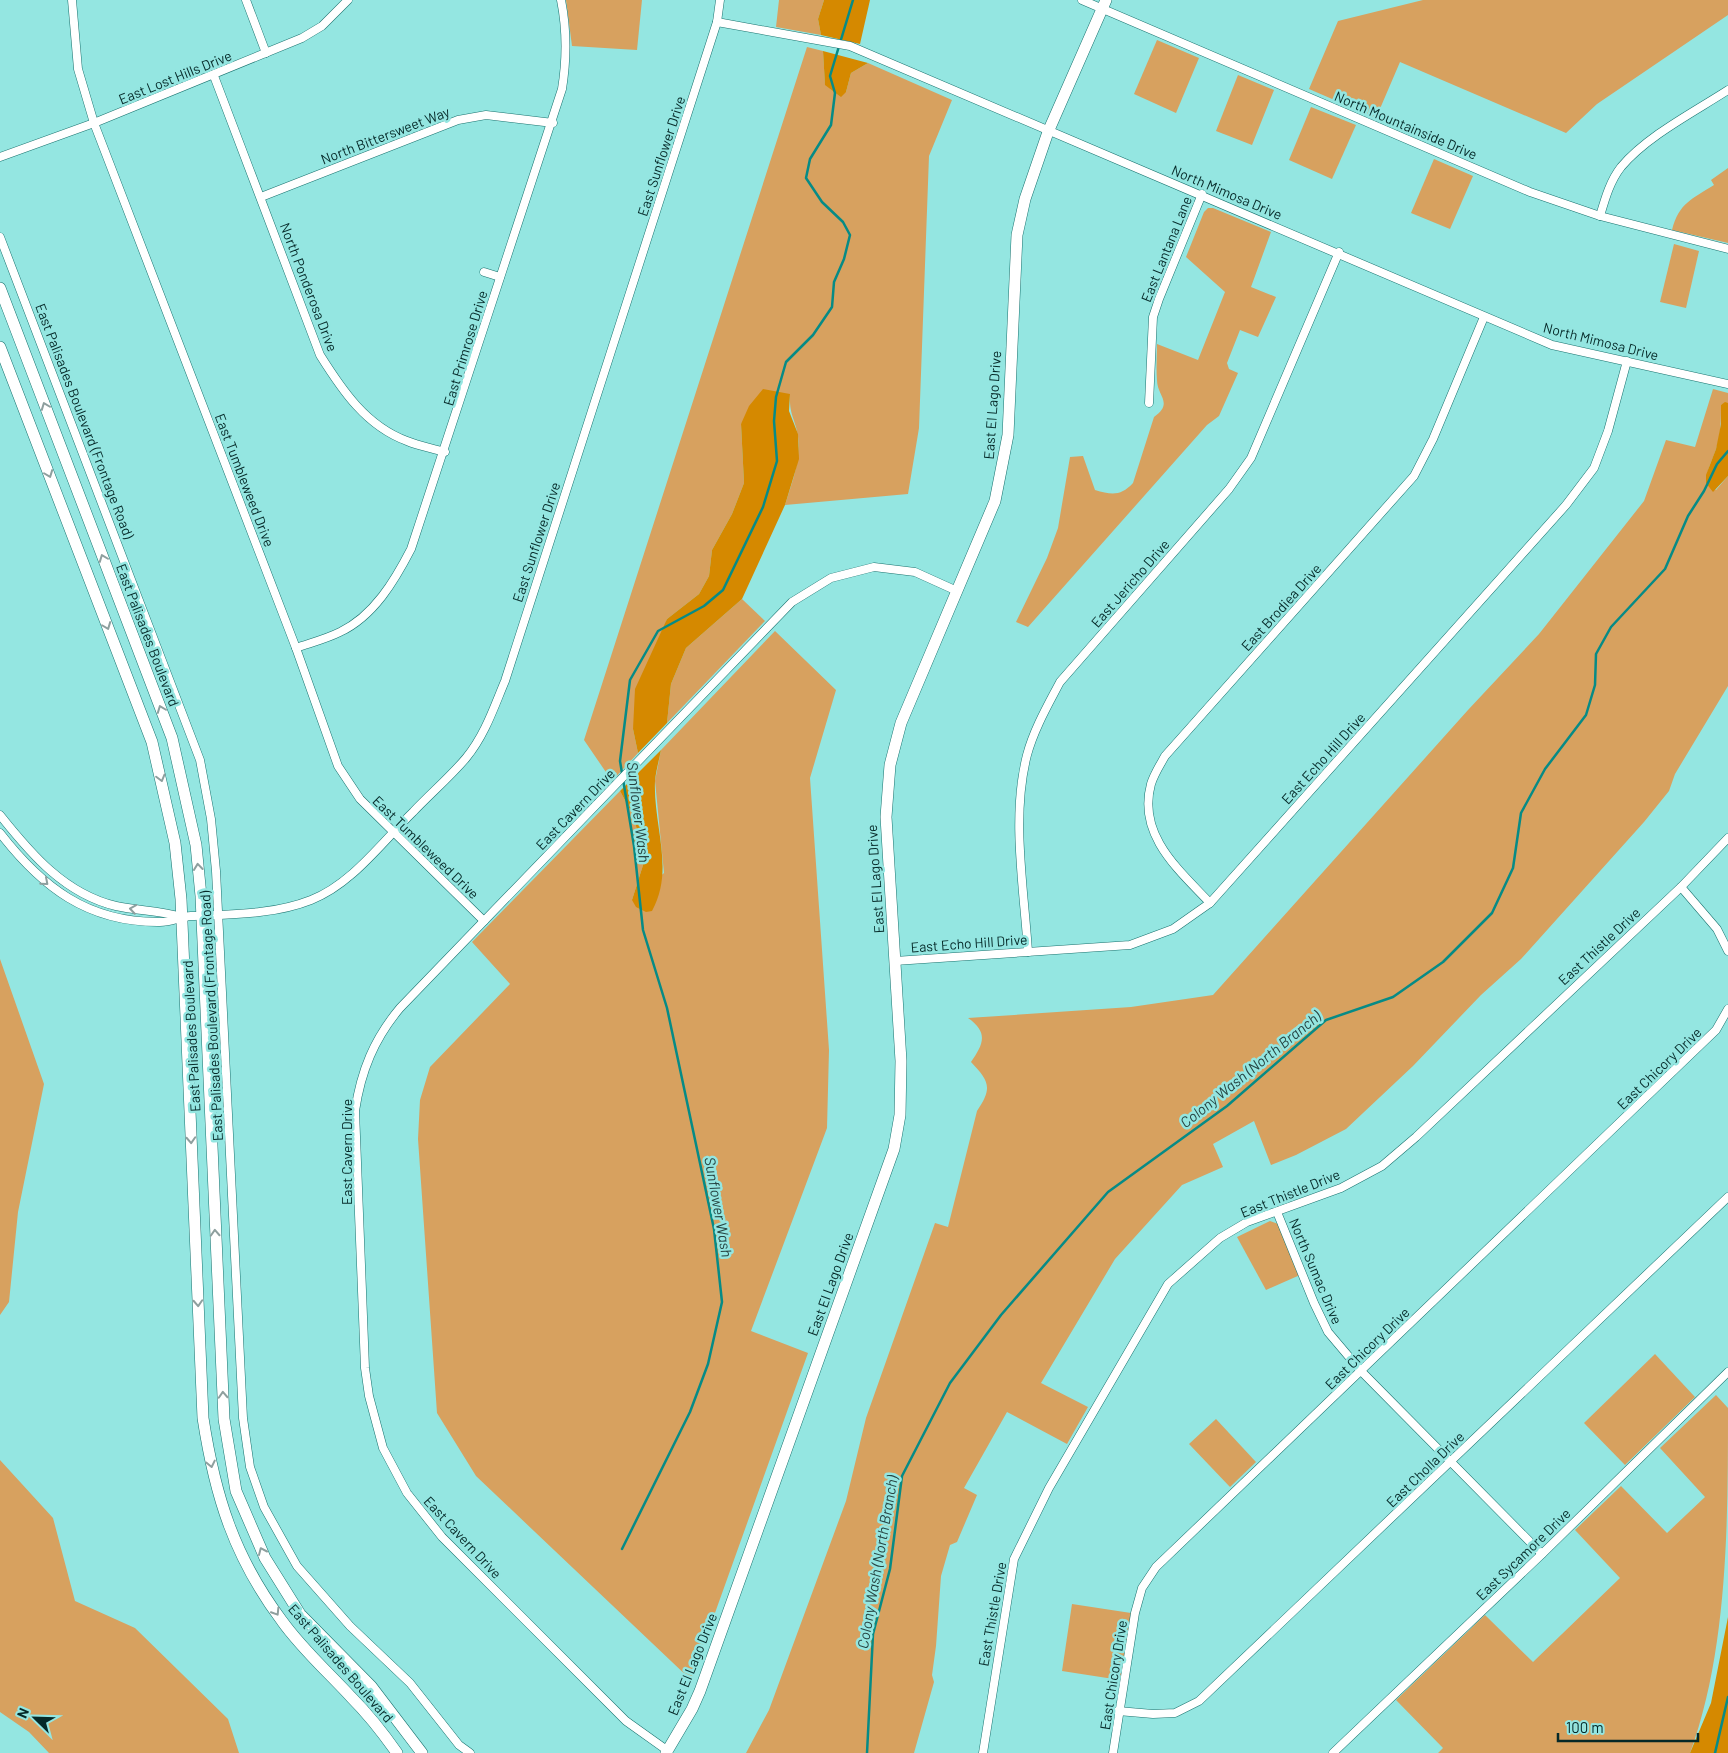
<svg xmlns="http://www.w3.org/2000/svg" width="1728" height="1753" viewBox="0 0 1728 1753" font-family="Barlow,sans-serif">
	<style>
		.green { fill: #d7a15f }
		.forest { fill: #d58900 }
		.lines { fill: none; stroke-linecap: round; stroke-linejoin: round }
		.stream { stroke: #068b86; stroke-width: 2.5 }
		.street-casing { stroke: #19736f; stroke-width: 9 }
		.secondary-casing { stroke: #19736f; stroke-width: 12 }
		.street { stroke: #fff; stroke-width: 8 }
		.secondary { stroke: #fff; stroke-width: 11 }
		.oneway { stroke: #8e9f9e }
		.labels { text-anchor: middle; dominant-baseline: central; stroke-width: 5; stroke-linejoin: round; paint-order: stroke }
		.street-label { font-size: 14px; fill: #052928; stroke: #94e6e1 }
		.water-label { font-size: 15px; font-style: italic; fill: #274543; stroke: #94e6e1 }
	</style>
	<rect width="100%" height="100%" fill="#94e6e1"/>
	<g class="green">
		<polygon points="566,0 642,0 637,50 572,46"/>
		<polygon points="779,0 824,0 818,19 821,35 776,27"/>
		<polygon points="1423,0 1728,0 1728,15 1597,104 1566,133 1400,62 1376,118 1309,89 1338,21"/>
		<polygon points="1157,40 1199,58 1176,113 1134,94"/>
		<path d="M807,47L823,51L825,84L846,92L851,73L868,63L952,100L929,156L919,428L908,494L785,505C792,482 801,461 798,436C795,418 789,415 790,394L741,424L744,483L732,514L712,550L709,576L699,594L667,619L633,729L638,753L612,781L584,740Z"/>
		<polygon points="1238,75 1274,90 1252,145 1216,131"/>
		<polygon points="1311,107 1356,125 1332,179 1289,160"/>
		<polygon points="1434,159 1473,176 1450,229 1411,213"/>
		<path d="M1728,168V243L1672,230C1679,203 1692,199 1714,185L1711,180Z"/>
		<path d="M1208,208H1213L1271,232L1251,287L1276,297L1258,337L1240,330L1227,363L1229,369L1238,373L1219,416L1207,425L1028,627L1016,622L1047,558L1058,528L1070,457L1083,456L1095,490C1112,495 1121,496 1133,483L1154,417C1174,403 1157,396 1157,380C1156,368 1157,356 1157,344L1198,360L1225,292L1186,257L1204,212Z"/>
		<polygon points="1674,244 1699,251 1686,308 1660,302"/>
		<path d="M1713,389L1728,393V403L1721,405C1721,420 1721,435 1716,449C1712,461 1706,471 1706,483L1716,490L1728,476V686L1675,774L1669,791L1644,822L1521,959L1481,995L1413,1066L1346,1129L1296,1155L1271,1165L1254,1121L1213,1144L1223,1167L1182,1185L1115,1259L1041,1383L1088,1407L1067,1444L1007,1412L964,1488L977,1495L957,1542L950,1545L941,1576L936,1646L932,1675L934,1682L914,1753H746L769,1710L846,1501L866,1418L935,1223L948,1227L977,1111C993,1088 989,1081 971,1062C982,1046 990,1033 968,1018L1131,1007L1213,995L1468,710L1539,634L1644,501L1666,440L1695,447Z"/>
		<polygon points="742,599 765,621 667,723 671,684 686,648"/>
		<polygon points="775,631 836,690 810,778 829,1050 827,1128 751,1331 808,1353 691,1680 476,1476 437,1413 418,1139 420,1100 430,1067 510,984 472,942 620,791 634,817 644,862 632,900 664,873 655,781 661,750"/>
		<polygon points="0,959 44,1084 18,1212 9,1302 0,1315"/>
		<polygon points="1270,1221 1281,1225 1300,1275 1266,1290 1237,1237"/>
		<polygon points="1655,1354 1695,1397 1625,1465 1584,1423"/>
		<path d="M1716,1395L1728,1408C1728,1521 1728,1650 1690,1753H1438L1443,1748L1396,1700L1485,1615L1533,1662L1620,1578L1575,1530L1621,1486L1667,1533L1705,1497L1660,1448Z"/>
		<polygon points="1216,1419 1256,1462 1230,1487 1189,1444"/>
		<polygon points="0,1460 53,1518 75,1601 135,1628 228,1719 239,1753 49,1753 29,1732 0,1712"/>
		<polygon points="1072,1604 1131,1613 1120,1680 1062,1671"/>
	</g>
	<g class="forest">
		<polygon points="824,0 870,0 860,44 821,35 818,19"/>
		<polygon points="823,51 868,63 851,73 846,92 841,97 825,85"/>
		<polygon points="763,389 790,394 789,411 798,434 799,459 785,505 742,599 686,648 671,684 667,723 638,753 633,729 635,689 667,619 699,594 709,576 712,550 732,514 744,483 741,424 749,406"/>
		<polygon points="1725,402 1728,403 1728,476 1713,492 1706,483 1706,475 1716,449 1721,424 1721,405"/>
		<path d="M661,750C659,760 656,771 655,781C653,825 675,870 652,911L646,912L636,907L632,900L644,862L634,817L620,791Z"/>
		<polygon points="1728,1617 1728,1753 1690,1753 1711,1703"/>
	</g>
	<g class="lines">
		<g class="stream">
			<polyline points="622,1549 690,1412 708,1364 722,1302 714,1229 667,1008 643,930 634,846 620,761 630,680 658,631 704,606 723,590 763,507 777,461 774,421 776,397 786,362 813,335 832,307 834,282 844,259 850,235 843,222 822,202 806,178 810,159 831,125 835,93 830,76 853,0"/>
			<polyline points="867,1753 873,1634 890,1569 902,1476 950,1383 1001,1315 1108,1192 1227,1106 1326,1020 1393,997 1443,962 1492,913 1513,868 1521,813 1545,769 1586,715 1595,685 1596,654 1611,627 1665,569 1688,516 1704,491 1717,464 1728,451"/>
			<polyline points="1715,1753 1728,1697"/>
		</g>
		<defs>
			<g id="street">
				<polyline points="72,0 78,69 94,123 296,648 338,766 360,799 484,921"/>
				<polyline points="246,0 266,53"/>
				<polyline points="1082,0 1530,192 1600,216 1728,249"/>
				<polyline points="717,22 850,46 1552,345 1728,384"/>
				<path d="M214,76L320,355C342,390 366,426 407,441C419,446 432,448 445,452"/>
				<polyline points="0,157 94,123 302,38 322,26 348,0"/>
				<polyline points="261,197 458,120 486,115 553,123"/>
				<path d="M1600,216C1605,199 1610,181 1621,167C1647,136 1694,112 1728,90"/>
				<polyline points="0,237 200,760 211,819 216,871 243,1418 250,1467 264,1507 297,1566 350,1626 410,1683 459,1745 470,1753"/>
				<polyline points="484,272 500,277"/>
				<polyline points="1149,403 1153,317 1159,299 1202,194"/>
				<path d="M296,648C310,643 326,639 340,632C374,616 395,580 411,549L562,89C567,58 567,30 561,0"/>
				<path d="M0,815C31,854 65,894 116,906C138,911 160,910 181,917"/>
				<path d="M0,833C42,887 87,922 158,922C169,923 180,917 191,916C231,914 273,915 311,900C352,884 382,842 413,812C430,794 450,777 466,758C485,735 494,707 505,681L717,22L720,0"/>
				<polyline points="1681,887 1717,929 1728,951"/>
				<path d="M1210,903C1179,870 1137,835 1151,784C1154,774 1160,765 1165,756L1414,476L1433,439L1484,317"/>
				<path d="M1028,952C1024,888 1011,817 1027,755C1034,729 1048,705 1060,682L1229,489L1251,458L1339,252"/>
				<polyline points="895,961 1130,945 1173,929 1210,903 1566,505 1594,468 1608,431 1627,361"/>
				<polyline points="1277,1212 1314,1303 1328,1332 1361,1371 1542,1554"/>
				<polyline points="1118,1711 1153,1714 1175,1713 1199,1701 1728,1197"/>
				<path d="M668,1751L626,1721L442,1537L407,1493L383,1448L369,1396L365,1368L355,1111C361,1071 374,1039 400,1008L792,602L831,578L874,567L915,572L957,591"/>
				<polyline points="983,1753 1014,1559 1049,1488 1168,1284 1220,1238 1247,1222 1341,1188 1382,1166 1416,1137 1681,887 1728,838"/>
				<polyline points="1113,1753 1135,1613 1142,1588 1156,1567 1716,1030 1728,1009"/>
				<polyline points="1333,1753 1542,1554 1728,1372"/>
			</g>
			<g id="secondary">
				<polyline points="0,288 172,738 196,845 201,896 224,1419 236,1491 265,1558 300,1614 371,1686 422,1753"/>
				<path d="M0,347L152,742L175,843L181,899L203,1418C215,1496 234,1557 282,1621C302,1649 328,1672 351,1697C368,1714 383,1733 397,1753"/>
				<polyline points="666,1753 692,1709 700,1691 894,1149 900,1115 901,1061 886,817 890,765 901,723 995,501 1008,435 1017,235 1025,199 1048,132 1106,0"/>
			</g>
		</defs>
		<use href="#street" class="street-casing"/>
		<use href="#secondary" class="secondary-casing"/>
		<use href="#street" class="street"/>
		<use href="#secondary" class="secondary"/>
	</g>
	<defs><path id="oneway-chevron" d="M-2-3.5L2.5 0L-2 3.5" fill="none" stroke-width="1.6" stroke-linecap="round" stroke-linejoin="round" transform="scale(1.25)"/></defs>
	<g class="oneway">
		<use href="#oneway-chevron" transform="translate(45 406) rotate(-111)"/>
		<use href="#oneway-chevron" transform="translate(49 474) rotate(69)"/>
		<use href="#oneway-chevron" transform="translate(103 558) rotate(-111)"/>
		<use href="#oneway-chevron" transform="translate(107 626) rotate(69)"/>
		<use href="#oneway-chevron" transform="translate(161 709) rotate(-111)"/>
		<use href="#oneway-chevron" transform="translate(161 778) rotate(75)"/>
		<use href="#oneway-chevron" transform="translate(198 867) rotate(-96)"/>
		<use href="#oneway-chevron" transform="translate(45 882) rotate(41)"/>
		<use href="#oneway-chevron" transform="translate(133 909) rotate(-171)"/>
		<use href="#oneway-chevron" transform="translate(191 1140) rotate(87)"/>
		<use href="#oneway-chevron" transform="translate(215 1233) rotate(-93)"/>
		<use href="#oneway-chevron" transform="translate(198 1303) rotate(87)"/>
		<use href="#oneway-chevron" transform="translate(223 1395) rotate(-93)"/>
		<use href="#oneway-chevron" transform="translate(211 1464) rotate(78)"/>
		<use href="#oneway-chevron" transform="translate(262 1551) rotate(-114)"/>
		<use href="#oneway-chevron" transform="translate(276 1612) rotate(58)"/>
	</g>
	<g class="labels">
		<g class="street-label">
			<text transform="translate(175 77) rotate(-22)">East Lost Hills Drive</text>
			<text transform="translate(1406 125) rotate(23)">North Mountainside Drive</text>
			<text transform="translate(385 135) rotate(-21)">North Bittersweet Way</text>
			<text transform="translate(661 156) rotate(-72)">East Sunflower Drive</text>
			<text transform="translate(1227 192) rotate(23)">North Mimosa Drive</text>
			<text transform="translate(1166 249) rotate(-68)">East Lantana Lane</text>
			<text transform="translate(309 287) rotate(69)">North Ponderosa Drive</text>
			<text transform="translate(1601 341) rotate(14)">North Mimosa Drive</text>
			<text transform="translate(465 348) rotate(-73)">East Primrose Drive</text>
			<text transform="translate(992 405) rotate(-86)">East El Lago Drive</text>
			<text transform="translate(85 421) rotate(69)">East Palisades Boulevard (Frontage Road)</text>
			<text transform="translate(245 480) rotate(69)">East Tumbleweed Drive</text>
			<text transform="translate(536 542) rotate(-72)">East Sunflower Drive</text>
			<text transform="translate(1130 583) rotate(-49)">East Jericho Drive</text>
			<text transform="translate(1281 607) rotate(-48)">East Brodiea Drive</text>
			<text transform="translate(148 635) rotate(69)">East Palisades Boulevard</text>
			<text transform="translate(1323 758) rotate(-48)">East Echo Hill Drive</text>
			<text transform="translate(575 809) rotate(-46)">East Cavern Drive</text>
			<text transform="translate(426 847) rotate(44)">East Tumbleweed Drive</text>
			<text transform="translate(875 879) rotate(-94)">East El Lago Drive</text>
			<text transform="translate(969 943) rotate(-4)">East Echo Hill Drive</text>
			<text transform="translate(1599 946) rotate(-43)">East Thistle Drive</text>
			<text transform="translate(211 1016) rotate(-93)">East Palisades Boulevard (Frontage Road)</text>
			<text transform="translate(191 1036) rotate(-93)">East Palisades Boulevard</text>
			<text transform="translate(1659 1068) rotate(-44)">East Chicory Drive</text>
			<text transform="translate(346 1152) rotate(-90)">East Cavern Drive</text>
			<text transform="translate(1290 1193) rotate(-22)">East Thistle Drive</text>
			<text transform="translate(1316 1271) rotate(67)">North Sumac Drive</text>
			<text transform="translate(830 1284) rotate(-70)">East El Lago Drive</text>
			<text transform="translate(1367 1348) rotate(-44)">East Chicory Drive</text>
			<text transform="translate(1425 1469) rotate(-44)">East Cholla Drive</text>
			<text transform="translate(463 1537) rotate(47)">East Cavern Drive</text>
			<text transform="translate(1523 1554) rotate(-44)">East Sycamore Drive</text>
			<text transform="translate(992 1614) rotate(-80)">East Thistle Drive</text>
			<text transform="translate(341 1663) rotate(49)">East Palisades Boulevard</text>
			<text transform="translate(692 1664) rotate(-68)">East El Lago Drive</text>
			<text transform="translate(1113 1675) rotate(-81)">East Chicory Drive</text>
		</g>
		<g class="water-label">
			<text transform="translate(639 812) rotate(83)">Sunflower Wash</text>
			<text transform="translate(1250 1069) rotate(-39)">Colony Wash (North Branch)</text>
			<text transform="translate(719 1207) rotate(80)">Sunflower Wash</text>
			<text transform="translate(877 1562) rotate(-80)">Colony Wash (North Branch)</text>
		</g>
	</g>
	<g transform="translate(35 1718) rotate(293)" stroke="#94e6e1" stroke-width="4" paint-order="stroke">
	<path d="M0-4L9 19L0 12L-9 19Z" fill="#052928"/>
	<text y="-8" font-size="14" font-weight="bold" text-anchor="middle" fill="#052928">N</text>
	</g>
	<path d="M1558 1733v8h140v-8" fill="none" stroke="#052928" stroke-width="2.5"/>
	<text x="1566" y="1733" font-size="15" fill="#052928" stroke="#94e6e1" stroke-width="4" paint-order="stroke">100 m</text>
</svg>
